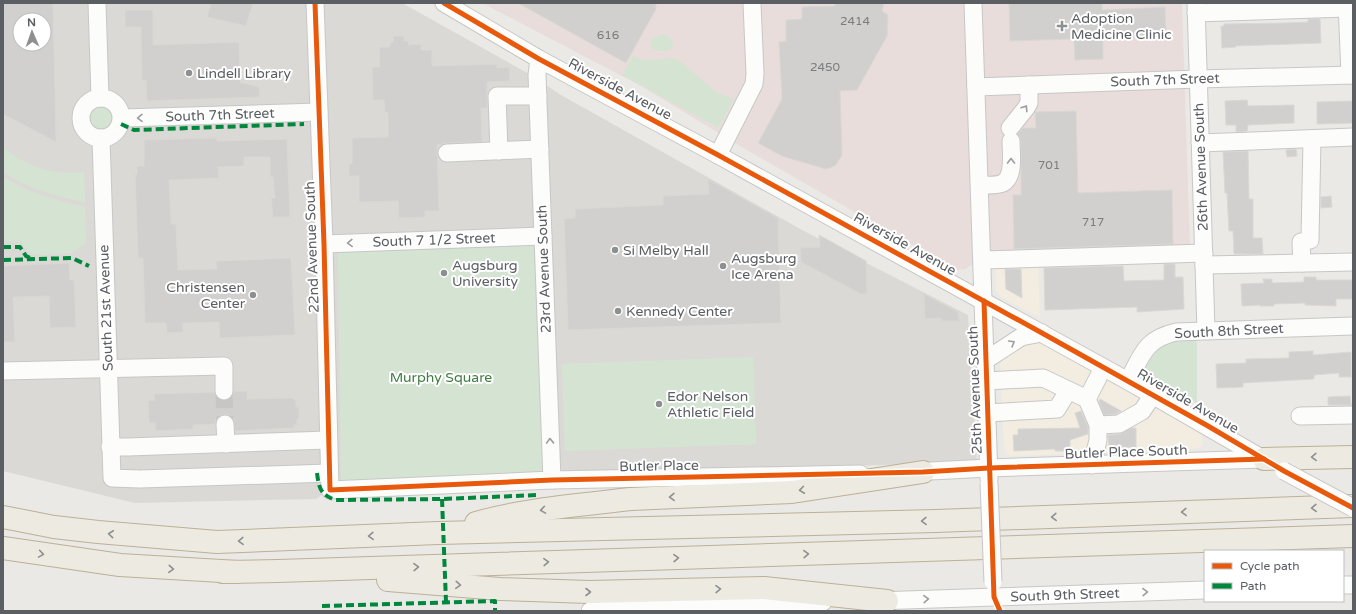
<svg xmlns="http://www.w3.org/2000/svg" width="1356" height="614" viewBox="0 0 1356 614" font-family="'Varela Round',sans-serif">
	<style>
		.commercial { fill: #f2ede0 }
		.education { fill: #dbd9d5; fill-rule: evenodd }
		.medical { fill: #e8ddda }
		.green { fill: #d5e4d2 }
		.building { fill: #d1d0ce; stroke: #d9d8d4; fill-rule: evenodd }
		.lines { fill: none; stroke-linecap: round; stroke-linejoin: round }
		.minor-tunnel { stroke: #c6c6c4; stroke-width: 17; stroke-dasharray: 17 8; stroke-linecap: butt }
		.minor-casing { stroke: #c7c7c7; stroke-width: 19 }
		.highway-casing { stroke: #bcb097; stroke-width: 24 }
		.minor { stroke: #fcfcfb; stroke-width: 17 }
		.highway { stroke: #edeae2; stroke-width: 22 }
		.minor-bridge-casing { stroke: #c7c7c7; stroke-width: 19; stroke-linecap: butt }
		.minor-bridge { stroke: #fcfcfb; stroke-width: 17 }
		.quiet { stroke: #00873e; stroke-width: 4; stroke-dasharray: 8 4; stroke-linecap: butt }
		.cycleway-casing { stroke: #fff; stroke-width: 8 }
		.cycleway { stroke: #e8590c; stroke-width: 5 }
		.oneway { stroke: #9b9d9f }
		.oneway2 { stroke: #8e8f8f }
		.poi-dot { fill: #8d8f90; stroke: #fff; stroke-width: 1.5 }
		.labels { text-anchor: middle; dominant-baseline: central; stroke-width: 4; stroke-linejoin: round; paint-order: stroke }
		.number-label { font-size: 12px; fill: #7a7c7e }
		.poi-label { font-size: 14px; fill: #5b5e62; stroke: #fff; text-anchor: start }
		.street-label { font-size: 14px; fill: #5b5e62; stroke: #fff }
		.park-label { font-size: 14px; fill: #3f7d40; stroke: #fff }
	</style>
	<rect width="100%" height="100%" fill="#eae9e5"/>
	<g class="commercial">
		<polygon points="1038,262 1040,318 1001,297 996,290 996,266"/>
		<polygon points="1030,341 1040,342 1201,433 1203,443 1200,447 1194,449 1011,456 1008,455 1004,450 1000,357"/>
	</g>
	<path class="education" d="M3,3H402L531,75L561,95L802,230L968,315L977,462L340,482L316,499L135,503L3,471ZM20,20H44V44H20Z"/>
	<polygon class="medical" points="482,3 1182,3 1190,249 1002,257 971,265 966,269 956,270 745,149 641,86"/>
	<g class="green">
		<path d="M664,34L672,40L673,48C664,53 649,53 650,40L659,35Z"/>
		<path d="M633,55C646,66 664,54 679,60L716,92L734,99L718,128L622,75Z"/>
		<circle cx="101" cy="118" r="12"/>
		<path d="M3,147C27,167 53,176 84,172L85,202C57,197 27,188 3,172Z"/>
		<path d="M3,177C29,192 55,201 85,207L86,243L72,253L40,255L33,254L28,252L21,241L3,242Z"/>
		<polygon points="537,244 544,475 341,482 338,251"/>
		<path d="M1197,339V403L1146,374L1143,368C1146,364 1148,358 1151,354C1162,341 1182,340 1197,339Z"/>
		<polygon points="753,357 756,444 565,451 562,364"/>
	</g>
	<g class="building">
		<path d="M3,3H53L56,142L3,114ZM20,20H44V44H20Z"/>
		<polygon points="211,3 253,3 246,26 207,17"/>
		<polygon points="518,3 656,3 656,9 626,63"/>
		<polygon points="835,3 884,3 882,11 888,15 887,36 857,90 840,91 842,155 835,166 826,169 782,156 758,143 782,99 779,42 786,41 786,20 802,19 802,7 835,6"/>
		<polygon points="1009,3 1102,3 1102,10 1165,7 1166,36 1103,38 1103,59 1075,60 1074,39 1010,41"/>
		<polygon points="125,10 153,10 153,45 239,42 240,82 259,87 260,97 147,101 146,80 142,80 141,27 125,27"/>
		<polygon points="1308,19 1320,19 1321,43 1235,46 1236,47 1222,48 1221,26 1224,26 1224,24 1285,23 1308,22"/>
		<polygon points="393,36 404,36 404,41 409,41 408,45 421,44 421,50 432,50 432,66 497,64 497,68 509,67 510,81 487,82 487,108 481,108 482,142 447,143 437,145 439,211 425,211 425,217 399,218 398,201 359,202 359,176 349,176 349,164 352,164 352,138 388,137 388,113 385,112 384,100 373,100 372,67 380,67 379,47 390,47 390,43 393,42"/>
		<polygon points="1247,100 1248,106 1294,105 1294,123 1248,125 1247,131 1236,132 1236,125 1226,125 1225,101"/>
		<polygon points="1353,101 1353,123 1317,124 1317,102"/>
		<polygon points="1076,111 1078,193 1172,190 1173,244 1014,249 1013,195 1021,195 1021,141 1018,134 1023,128 1036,128 1035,112"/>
		<polygon points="217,138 217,141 287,139 290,217 273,217 271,198 275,198 273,177 270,177 270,157 244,157 244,166 218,167 219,178 169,180 171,224 176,224 178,270 217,269 216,261 291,258 295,335 220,338 219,322 183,323 183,332 167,333 166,323 145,323 143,258 138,258 135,174 137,174 137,166 144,166 144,140"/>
		<polygon points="1296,149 1297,156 1287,157 1286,150"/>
		<polygon points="1248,151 1249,199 1253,199 1253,238 1262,238 1263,254 1234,254 1233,231 1229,231 1227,193 1225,193 1224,172 1223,152"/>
		<polygon points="708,179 778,218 781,323 568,330 564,219 575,218 575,209 663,205 663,196 709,194"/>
		<polygon points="1331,196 1332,207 1321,208 1321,197"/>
		<polygon points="819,235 866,261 867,294 861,294 801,262 800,248 820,247"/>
		<polygon points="69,263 70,280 74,280 76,327 50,328 49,296 13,297 15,342 3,342 3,266"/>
		<polygon points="1164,264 1175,264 1175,277 1183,277 1184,309 1137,312 1137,307 1045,310 1044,268 1123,266 1124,281 1164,280"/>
		<polygon points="1005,269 1021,269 1022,298 1006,289"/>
		<polygon points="1304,277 1316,277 1316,280 1353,280 1353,299 1336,299 1336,306 1305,305 1305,303 1274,304 1274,306 1260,306 1260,305 1242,306 1241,284 1264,283 1263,279 1272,279 1272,283 1304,282"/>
		<polygon points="924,294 958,312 959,321 941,321 941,318 925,319"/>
		<polygon points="1313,351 1313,355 1351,352 1351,377 1339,377 1339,373 1314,375 1314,379 1243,383 1243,387 1217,388 1216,364 1246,363 1246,359 1289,358 1289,352"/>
		<polygon points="234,391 247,391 247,399 294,398 294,400 296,400 296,407 299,407 299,419 297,419 297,425 294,425 294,428 235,431 234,419 230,415 225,414 219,416 216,419 215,424 193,425 193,429 156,431 155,423 149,423 148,401 155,400 154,394 214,392 216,396 219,399 224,401 229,400 232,396"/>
		<polygon points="1350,396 1351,405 1328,405 1328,397"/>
		<polygon points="1100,399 1121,411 1116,414 1104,415 1099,401"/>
		<polygon points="1081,411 1088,427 1088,434 1070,440 1070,451 1055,451 1055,449 1014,451 1013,435 1018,435 1018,429 1080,428 1075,413"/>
		<polygon points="1131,428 1136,428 1136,447 1109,448 1108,435 1120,434"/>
	</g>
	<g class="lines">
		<polyline class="minor-tunnel" points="224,391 225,424"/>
		<defs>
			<g id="minor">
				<polyline points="97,3 100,98"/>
				<polyline points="315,3 324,244 330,490 552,480 860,474"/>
				<polyline points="444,3 539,59 718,155 1128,381 1265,460"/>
				<polyline points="973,3 989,479"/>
				<polyline points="1196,3 1206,330"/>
				<polyline points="1347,3 1350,75"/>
				<polyline points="1196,13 1347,8"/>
				<polyline points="539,59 537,75 552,480"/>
				<polyline points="976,87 1198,79 1353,75"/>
				<circle cx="101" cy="118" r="20"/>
				<polyline points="122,118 319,112"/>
				<polyline points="1010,128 1026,108 1029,103 1029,85"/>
				<polyline points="101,138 112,478 140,479 329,473"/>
				<polyline points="1200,143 1353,137"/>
				<polyline points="499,151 497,96 538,96"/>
				<polyline points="447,153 540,149"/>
				<polyline points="718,155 754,84 755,74 752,3"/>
				<path d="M980,185C987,185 997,186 1003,183C1015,176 1011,153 1011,141"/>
				<polyline points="324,244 543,236"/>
				<polyline points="983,260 1204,253"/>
				<polyline points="1302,263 1301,242 1310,240 1312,139"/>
				<polyline points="1204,265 1353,262"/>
				<polyline points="986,360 1021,337 1042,333"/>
				<polyline points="3,371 224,366 224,391"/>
				<polyline points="986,381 1043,378 1087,399 1103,368"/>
				<path d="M1128,381C1142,355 1145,339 1176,332L1353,326"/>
				<polyline points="1087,399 1098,425 1098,440 1092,465"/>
				<polyline points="987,413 1057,409 1068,391"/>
				<polyline points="1300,416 1353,415"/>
				<polyline points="225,424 226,444"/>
				<polyline points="1098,425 1119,424 1142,411 1153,395"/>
				<polyline points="110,447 128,447 328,440"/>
				<polyline points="911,472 989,468 1264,459"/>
				<polyline points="1343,585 1353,585"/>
				<polyline points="876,601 1205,590"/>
				<polyline points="590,611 823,602"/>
			</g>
			<g id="highway">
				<polyline points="1264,459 1353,457"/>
				<polyline points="3,517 54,527 98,532 217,542 438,533 936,521 1353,506"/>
				<path d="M476,523C525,509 580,505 631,499L792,492L923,472"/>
				<polyline points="3,548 120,565 238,572"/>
				<polyline points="223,572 278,571 1353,536"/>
				<polyline points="388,580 500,589 589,592 764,588 887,601"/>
			</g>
		</defs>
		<use href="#minor" class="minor-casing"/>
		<use href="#highway" class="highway-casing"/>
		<use href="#minor" class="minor"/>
		<use href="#highway" class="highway"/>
		<defs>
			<g id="minor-bridge">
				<polyline points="1284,471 1353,508"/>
				<polyline points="989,483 993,582"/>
			</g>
		</defs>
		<use href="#minor-bridge" class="minor-bridge-casing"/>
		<use href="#minor-bridge" class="minor-bridge"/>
		<g class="quiet">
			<polyline points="121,124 134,130 304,124"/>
			<polyline points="3,247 20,247 26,256 32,259"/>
			<polyline points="3,260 72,258 89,266"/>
			<path d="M317,473C319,488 320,494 335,500L442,499L537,495"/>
			<polyline points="442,499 446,602"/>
			<polyline points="322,606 495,601 495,611"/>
		</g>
		<defs>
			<g id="cycleway">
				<polyline points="315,3 324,244 330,490 552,480 923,472 989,468 1264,459"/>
				<polyline points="444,3 539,59 718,155 1042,333 1208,426 1284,471 1353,508"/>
				<polyline points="984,301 994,597 1000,611"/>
			</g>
		</defs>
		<use href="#cycleway" class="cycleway-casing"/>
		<use href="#cycleway" class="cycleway"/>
	</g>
	<defs><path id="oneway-chevron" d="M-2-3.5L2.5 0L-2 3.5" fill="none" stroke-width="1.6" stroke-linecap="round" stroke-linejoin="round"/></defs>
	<g class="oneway">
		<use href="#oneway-chevron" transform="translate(1025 108) rotate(-57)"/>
		<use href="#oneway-chevron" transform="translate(140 118) rotate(179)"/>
		<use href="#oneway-chevron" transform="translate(1011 161) rotate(-90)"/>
		<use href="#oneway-chevron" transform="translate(350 243) rotate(178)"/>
		<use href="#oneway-chevron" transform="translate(1012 343) rotate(-30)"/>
		<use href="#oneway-chevron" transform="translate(550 441) rotate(-92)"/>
		<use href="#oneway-chevron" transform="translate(1145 592) rotate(-2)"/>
		<use href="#oneway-chevron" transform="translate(926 599) rotate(-2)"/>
	</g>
	<g class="oneway2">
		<use href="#oneway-chevron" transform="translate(1314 457) rotate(178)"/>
		<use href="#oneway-chevron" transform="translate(802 490) rotate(172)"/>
		<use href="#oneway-chevron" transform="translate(672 497) rotate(178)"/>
		<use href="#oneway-chevron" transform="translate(1314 508) rotate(178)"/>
		<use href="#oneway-chevron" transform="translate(543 510) rotate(171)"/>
		<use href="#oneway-chevron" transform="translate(1184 512) rotate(178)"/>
		<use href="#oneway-chevron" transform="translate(1054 517) rotate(178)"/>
		<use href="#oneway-chevron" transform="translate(924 521) rotate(179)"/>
		<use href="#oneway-chevron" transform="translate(111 534) rotate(-174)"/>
		<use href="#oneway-chevron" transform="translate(371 536) rotate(178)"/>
		<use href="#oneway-chevron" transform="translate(241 541) rotate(178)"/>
		<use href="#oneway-chevron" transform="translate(41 554) rotate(9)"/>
		<use href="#oneway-chevron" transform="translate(806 554) rotate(-2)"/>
		<use href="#oneway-chevron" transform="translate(676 558) rotate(-2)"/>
		<use href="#oneway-chevron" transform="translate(546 562) rotate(-2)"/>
		<use href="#oneway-chevron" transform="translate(416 567) rotate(-2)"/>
		<use href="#oneway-chevron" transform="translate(171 569) rotate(4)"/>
		<use href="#oneway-chevron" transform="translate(458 585) rotate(4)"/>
		<use href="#oneway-chevron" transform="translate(718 589) rotate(-1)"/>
		<use href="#oneway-chevron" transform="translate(588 592)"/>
	</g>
	<g class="poi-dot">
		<path d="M1060 20h4v4h4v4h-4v4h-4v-4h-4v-4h4z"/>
		<circle cx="189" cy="73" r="4"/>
		<circle cx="615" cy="250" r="4"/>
		<circle cx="723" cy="266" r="4"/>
		<circle cx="444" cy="273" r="4"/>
		<circle cx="253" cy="295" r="4"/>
		<circle cx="618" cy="311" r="4"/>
		<circle cx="659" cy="404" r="4"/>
	</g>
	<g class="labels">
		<g class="number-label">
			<text x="855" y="21">2414</text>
			<text x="608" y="35">616</text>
			<text x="825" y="67">2450</text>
			<text x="1049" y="165">701</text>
			<text x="1093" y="222">717</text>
		</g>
		<g class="poi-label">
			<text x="1071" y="18">Adoption<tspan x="1071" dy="16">Medicine Clinic</tspan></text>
			<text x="197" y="73">Lindell Library</text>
			<text x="623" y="250">Si Melby Hall</text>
			<text x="731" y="258">Augsburg<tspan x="731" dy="16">Ice Arena</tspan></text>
			<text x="452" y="265">Augsburg<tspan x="452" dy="16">University</tspan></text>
			<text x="245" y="287" text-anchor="end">Christensen<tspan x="245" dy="16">Center</tspan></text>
			<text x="626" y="311">Kennedy Center</text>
			<text x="667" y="396">Edor Nelson<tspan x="667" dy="16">Athletic Field</tspan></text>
		</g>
		<g class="street-label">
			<text transform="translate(1165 80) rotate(-2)">South 7th Street</text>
			<text transform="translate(620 89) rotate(28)">Riverside Avenue</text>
			<text transform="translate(220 115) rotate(-2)">South 7th Street</text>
			<text transform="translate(1201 167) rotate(-92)">26th Avenue South</text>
			<text transform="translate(434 240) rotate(-2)">South 7 1/2 Street</text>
			<text transform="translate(905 244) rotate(29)">Riverside Avenue</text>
			<text transform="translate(312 247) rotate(-92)">22nd Avenue South</text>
			<text transform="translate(544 269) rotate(-92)">23rd Avenue South</text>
			<text transform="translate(106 308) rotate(-92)">South 21st Avenue</text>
			<text transform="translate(1229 331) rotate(-3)">South 8th Street</text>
			<text transform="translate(975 390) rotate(-92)">25th Avenue South</text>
			<text transform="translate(1188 401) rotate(30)">Riverside Avenue</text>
			<text transform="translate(1126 452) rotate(-2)">Butler Place South</text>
			<text transform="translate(659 466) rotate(-1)">Butler Place</text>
			<text transform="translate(1065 595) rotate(-2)">South 9th Street</text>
		</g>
		<g class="park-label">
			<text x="441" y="377">Murphy Square</text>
		</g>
	</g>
	<rect width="1356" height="614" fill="none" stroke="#5b5e62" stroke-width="8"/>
	<rect x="1204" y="550" width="140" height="52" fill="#ffffff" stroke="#bdbfc0"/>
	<rect x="1212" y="563" width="20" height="6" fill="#e8590c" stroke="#bdbfc0"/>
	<text x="1240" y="570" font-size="12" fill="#5b5e62">Cycle path</text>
	<rect x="1212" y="583" width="20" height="6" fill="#00873e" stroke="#bdbfc0"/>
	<text x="1240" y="590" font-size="12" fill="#5b5e62">Path</text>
	<g transform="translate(32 32) rotate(358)"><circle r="19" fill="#ffffff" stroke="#bdbfc0"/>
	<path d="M0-3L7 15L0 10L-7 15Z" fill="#8d8f90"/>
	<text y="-6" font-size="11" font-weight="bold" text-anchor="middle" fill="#5b5e62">N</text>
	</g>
</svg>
